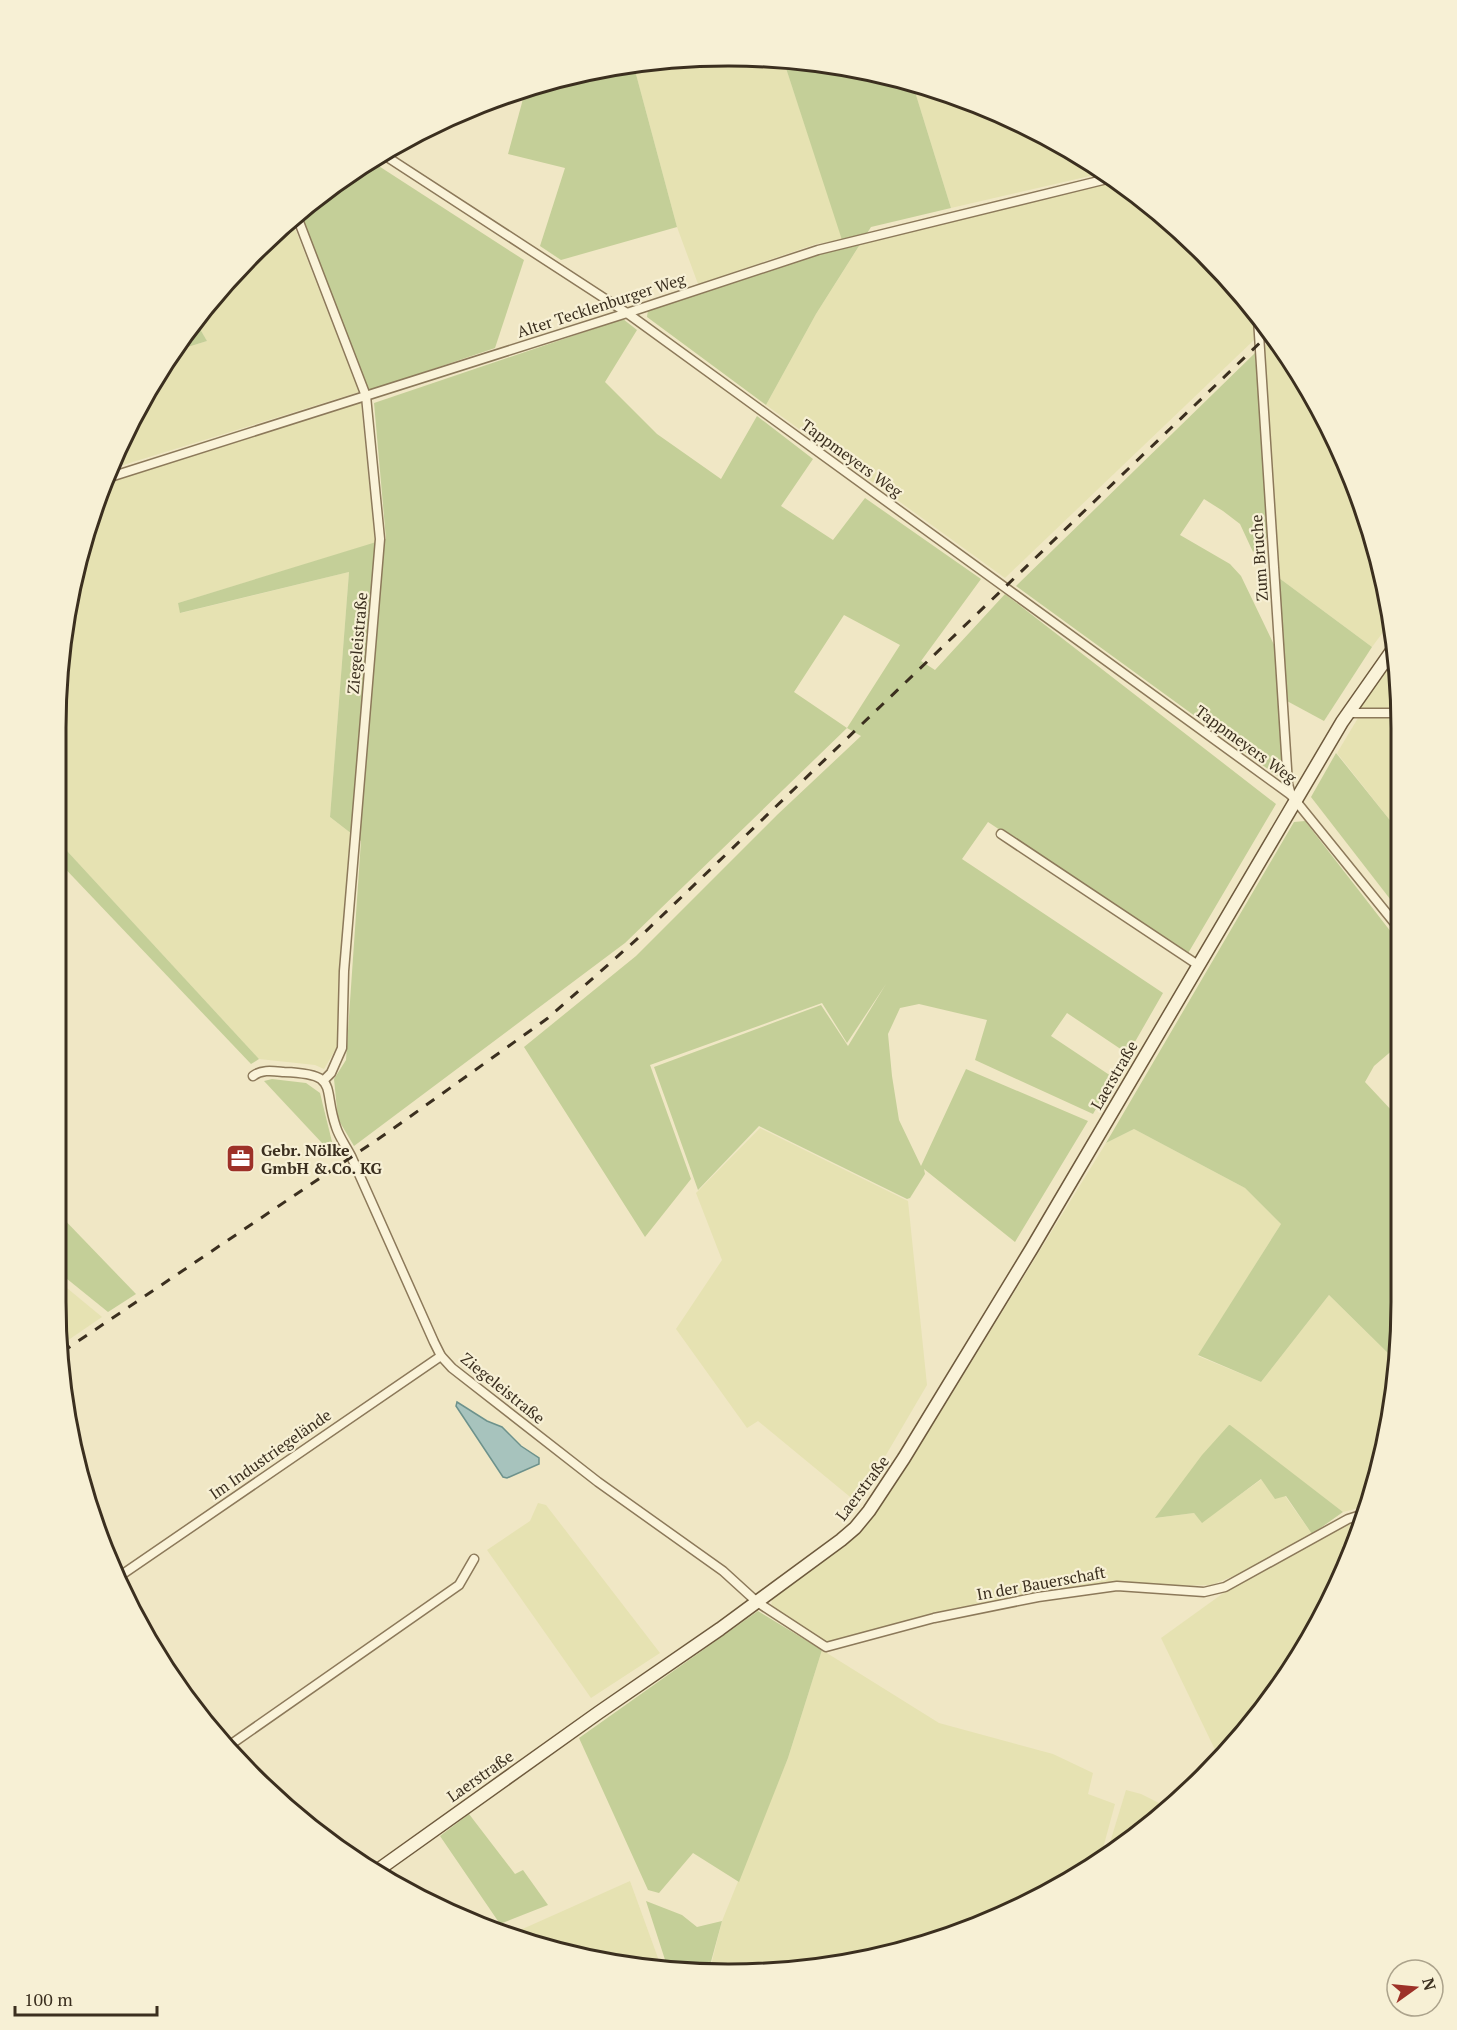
<svg xmlns="http://www.w3.org/2000/svg" width="1457" height="2030" viewBox="0 0 1457 2030" font-family="'PT Serif',serif">
	<style>
		.farmland { fill: #e6e2b2 }
		.green { fill: #c4cf98; fill-rule: evenodd }
		.water { fill: #a7c3bd; stroke: #6d928c; stroke-width: 1.5 }
		.lines { fill: none; stroke-linecap: round; stroke-linejoin: round }
		.street-casing { stroke: #8c795a; stroke-width: 11 }
		.secondary-casing { stroke: #6e5a3d; stroke-width: 15 }
		.street { stroke: #faf3d9; stroke-width: 8 }
		.secondary { stroke: #faf3d9; stroke-width: 12 }
		.rail { stroke: #3b2f1f; stroke-width: 3; stroke-dasharray: 10 10; stroke-linecap: butt }
		.labels { text-anchor: middle; dominant-baseline: central; stroke-width: 4.5; stroke-linejoin: round; paint-order: stroke }
		.street-label { font-size: 16px; fill: #3b2f1f; stroke: #f7f0d5 }
		.poi-label { font-size: 16px; font-weight: bold; fill: #3b2f1f; stroke: #f7f0d5; text-anchor: start }
		.rim { fill: none; stroke: #3b2f1f; stroke-width: 3 }
	</style>
	<rect width="100%" height="100%" fill="#f0e7c5"/>
	<g class="farmland">
		<polygon points="773,57 783,59 843,240 816,244 698,284 677,227 633,63"/>
		<polygon points="912,82 1026,125 1103,173 951,208"/>
		<polygon points="1116,181 1138,195 1235,285 1252,311 1254,340 1005,578 766,405 816,314 861,243"/>
		<polygon points="291,218 359,392 107,470 146,392 175,351 207,341 196,322 222,285"/>
		<polygon points="1271,339 1332,431 1378,554 1392,620 1372,647 1279,578 1263,347"/>
		<polygon points="361,403 375,543 178,603 181,613 349,572 330,817 352,834 337,1047 324,1069 315,1065 259,1059 56,839 56,728 69,597 103,483"/>
		<polygon points="1396,657 1396,709 1359,709"/>
		<polygon points="1358,718 1396,718 1397,829 1337,753"/>
		<polygon points="760,1128 908,1201 927,1385 876,1472 855,1501 758,1421 747,1428 676,1329 722,1260 696,1193"/>
		<polygon points="1134,1129 1245,1188 1281,1224 1198,1356 1261,1382 1329,1295 1397,1362 1379,1475 1367,1506 1343,1512 1230,1426 1203,1455 1156,1518 1194,1513 1202,1522 1262,1479 1285,1496 1312,1534 1244,1572 1211,1585 1172,1586 1109,1582 1042,1591 938,1612 827,1642 771,1607 772,1599 845,1546 866,1526 905,1470 1106,1143"/>
		<polygon points="56,1279 102,1317 61,1345 56,1302"/>
		<polygon points="538,1503 546,1505 660,1653 591,1698 487,1550 530,1521"/>
		<polygon points="1363,1518 1332,1599 1262,1711 1219,1758 1161,1638 1229,1589 1349,1522"/>
		<polygon points="822,1650 939,1723 1053,1754 1093,1773 1088,1794 1115,1804 1099,1863 986,1923 817,1969 710,1969 722,1921 788,1758"/>
		<polygon points="1126,1790 1141,1794 1171,1809 1105,1859"/>
		<polygon points="630,1881 662,1969 640,1969 554,1951 509,1935"/>
	</g>
	<g class="green">
		<polygon points="783,59 903,79 912,82 951,208 871,227 816,314 766,405 647,317 648,309 842,240"/>
		<polygon points="633,63 677,227 561,260 540,246 565,168 508,154 526,88"/>
		<polygon points="371,161 524,260 495,348 368,391 299,212"/>
		<path d="M623,319L637,330L605,382L657,434L721,479L757,416L813,459L781,506L833,540L865,498L981,579L921,661L935,670L1005,594L1276,804L1187,955L988,822L962,859L1163,993L1128,1054L1067,1013L1051,1036L1114,1078L1093,1114L975,1060L987,1020L919,1004L900,1008L888,1034L892,1076L899,1120L921,1166L966,1069L1088,1121L1015,1242L924,1169L925,1174L910,1198L907,1199L759,1126L698,1190L654,1067L821,1005L848,1046L886,984L847,1043L822,1003L650,1065L691,1179L645,1237L524,1047L636,956L777,815L861,736L847,728L625,943L354,1146L338,1119L334,1079L346,1060L361,841L330,817L349,572L180,613L178,603L386,539L374,403ZM844,615L900,645L847,728L794,692Z"/>
		<polygon points="196,322 207,341 175,351"/>
		<polygon points="1255,353 1269,535 1253,552 1240,524 1223,511 1204,499 1180,535 1230,564 1241,576 1277,651 1283,780 1016,586"/>
		<polygon points="1279,578 1372,647 1324,721 1287,701"/>
		<polygon points="1336,753 1397,829 1397,908 1311,797"/>
		<polygon points="1305,821 1398,941 1398,1048 1395,1048 1374,1066 1365,1082 1394,1113 1399,1113 1400,1345 1397,1362 1329,1295 1261,1382 1198,1355 1281,1224 1245,1188 1134,1129 1106,1143 1294,822"/>
		<polygon points="56,839 259,1059 251,1064 56,859"/>
		<polygon points="272,1079 306,1083 320,1093 336,1158 264,1081"/>
		<polygon points="56,1211 136,1294 108,1312 56,1270"/>
		<polygon points="1229,1425 1230,1425 1343,1512 1312,1534 1286,1496 1275,1499 1261,1479 1202,1523 1194,1513 1155,1518 1202,1455"/>
		<polygon points="758,1611 822,1650 788,1758 739,1882 693,1853 659,1893 648,1890 579,1738"/>
		<polygon points="469,1814 515,1874 523,1870 548,1905 500,1924 440,1836"/>
		<polygon points="646,1901 682,1915 697,1927 722,1921 709,1969 668,1969"/>
	</g>
	<polygon class="water" points="457,1402 487,1421 502,1427 521,1446 539,1458 539,1464 507,1478 503,1477 456,1406"/>
	<g class="lines">
		<defs>
			<g id="street">
				<polyline points="381,153 627,313 1291,795 1397,926"/>
				<polyline points="296,214 366,396 380,539 344,971 342,1048 331,1073 323,1081"/>
				<polyline points="1258,319 1288,784 1291,795"/>
				<polyline points="104,479 627,313 818,250 1111,178"/>
				<polyline points="1349,713 1396,713"/>
				<polyline points="1001,834 1198,965"/>
				<path d="M253,1076C262,1069 273,1071 284,1072C341,1074 322,1087 336,1127C339,1137 346,1146 351,1156L434,1342L441,1356L452,1368L598,1482L723,1571L757,1602L826,1647L934,1618L1038,1597L1117,1586L1204,1592L1225,1587L1348,1519L1364,1514"/>
				<polyline points="117,1578 441,1356"/>
				<polyline points="230,1745 459,1585 474,1559"/>
			</g>
			<polyline id="secondary" points="378,1870 598,1713 720,1629 841,1540 855,1528 869,1511 904,1458 1032,1248 1342,722 1396,645"/>
		</defs>
		<use href="#street" class="street-casing"/>
		<use href="#secondary" class="secondary-casing"/>
		<use href="#street" class="street"/>
		<use href="#secondary" class="secondary"/>
		<polyline class="rail" points="62,1352 387,1133 548,1018 645,932 1268,335"/>
	</g>
	<defs>
		<symbol id="office-square" viewBox="-11 -11 22 22"><rect x="-9" y="-9" width="18" height="18" rx="4" fill="#9d3128" stroke="#f7f0d5"/><path d="M-6-3h4V-5.5h4V-3h4V5H-6ZM-1-4.5V-3h2v-1.5ZM-6 0V1H6V0Z" fill="#fff"/></symbol>
	</defs>
	<g fill-rule="evenodd">
		<use href="#office-square" x="224" y="1142" width="33" height="33"/>
	</g>
	<g class="labels">
		<g class="street-label">
			<text transform="translate(601 305) rotate(-18)">Alter Tecklenburger Weg</text>
			<text transform="translate(852 458) rotate(36)">Tappmeyers Weg</text>
			<text transform="translate(1259 558) rotate(-94)">Zum Bruche</text>
			<text transform="translate(357 643) rotate(-85)">Ziegeleistraße</text>
			<text transform="translate(1246 744) rotate(36)">Tappmeyers Weg</text>
			<text transform="translate(1114 1075) rotate(-60)">Laerstraße</text>
			<text transform="translate(503 1388) rotate(39)">Ziegeleistraße</text>
			<text transform="translate(270 1454) rotate(-35)">Im Industriegelände</text>
			<text transform="translate(862 1488) rotate(-53)">Laerstraße</text>
			<text transform="translate(1041 1583) rotate(-10)">In der Bauerschaft</text>
			<text transform="translate(480 1776) rotate(-35)">Laerstraße</text>
		</g>
		<g class="poi-label">
			<text x="261" y="1150">Gebr. Nölke<tspan x="261" dy="18">GmbH &amp; Co. KG</tspan></text>
		</g>
	</g>
	<path d="M0 0H1457V2030H0ZM728 66H729A662 662 0 0 1 1391 728V1302A662 662 0 0 1 729 1964H728A662 662 0 0 1 66 1302V728A662 662 0 0 1 728 66Z" fill="#f7f0d5" fill-rule="evenodd"/>
	<path class="rim" d="M728 66H729A662 662 0 0 1 1391 728V1302A662 662 0 0 1 729 1964H728A662 662 0 0 1 66 1302V728A662 662 0 0 1 728 66Z"/>
	<g transform="translate(1415 1988) rotate(75)"><circle r="28" fill="#f7f0d5" stroke="#aca38c" stroke-width="1.5"/>
	<path d="M0-4.5L10 22L0 15L-10 22Z" fill="#9d3128"/>
	<text y="-9" font-size="16" font-weight="bold" text-anchor="middle" fill="#3b2f1f">N</text>
	</g>
	<path d="M15 2006v9h142v-9" fill="none" stroke="#3b2f1f" stroke-width="3"/>
	<text x="24" y="2006" font-size="18" fill="#3b2f1f" stroke="#f7f0d5" stroke-width="4.5" paint-order="stroke">100 m</text>
</svg>
